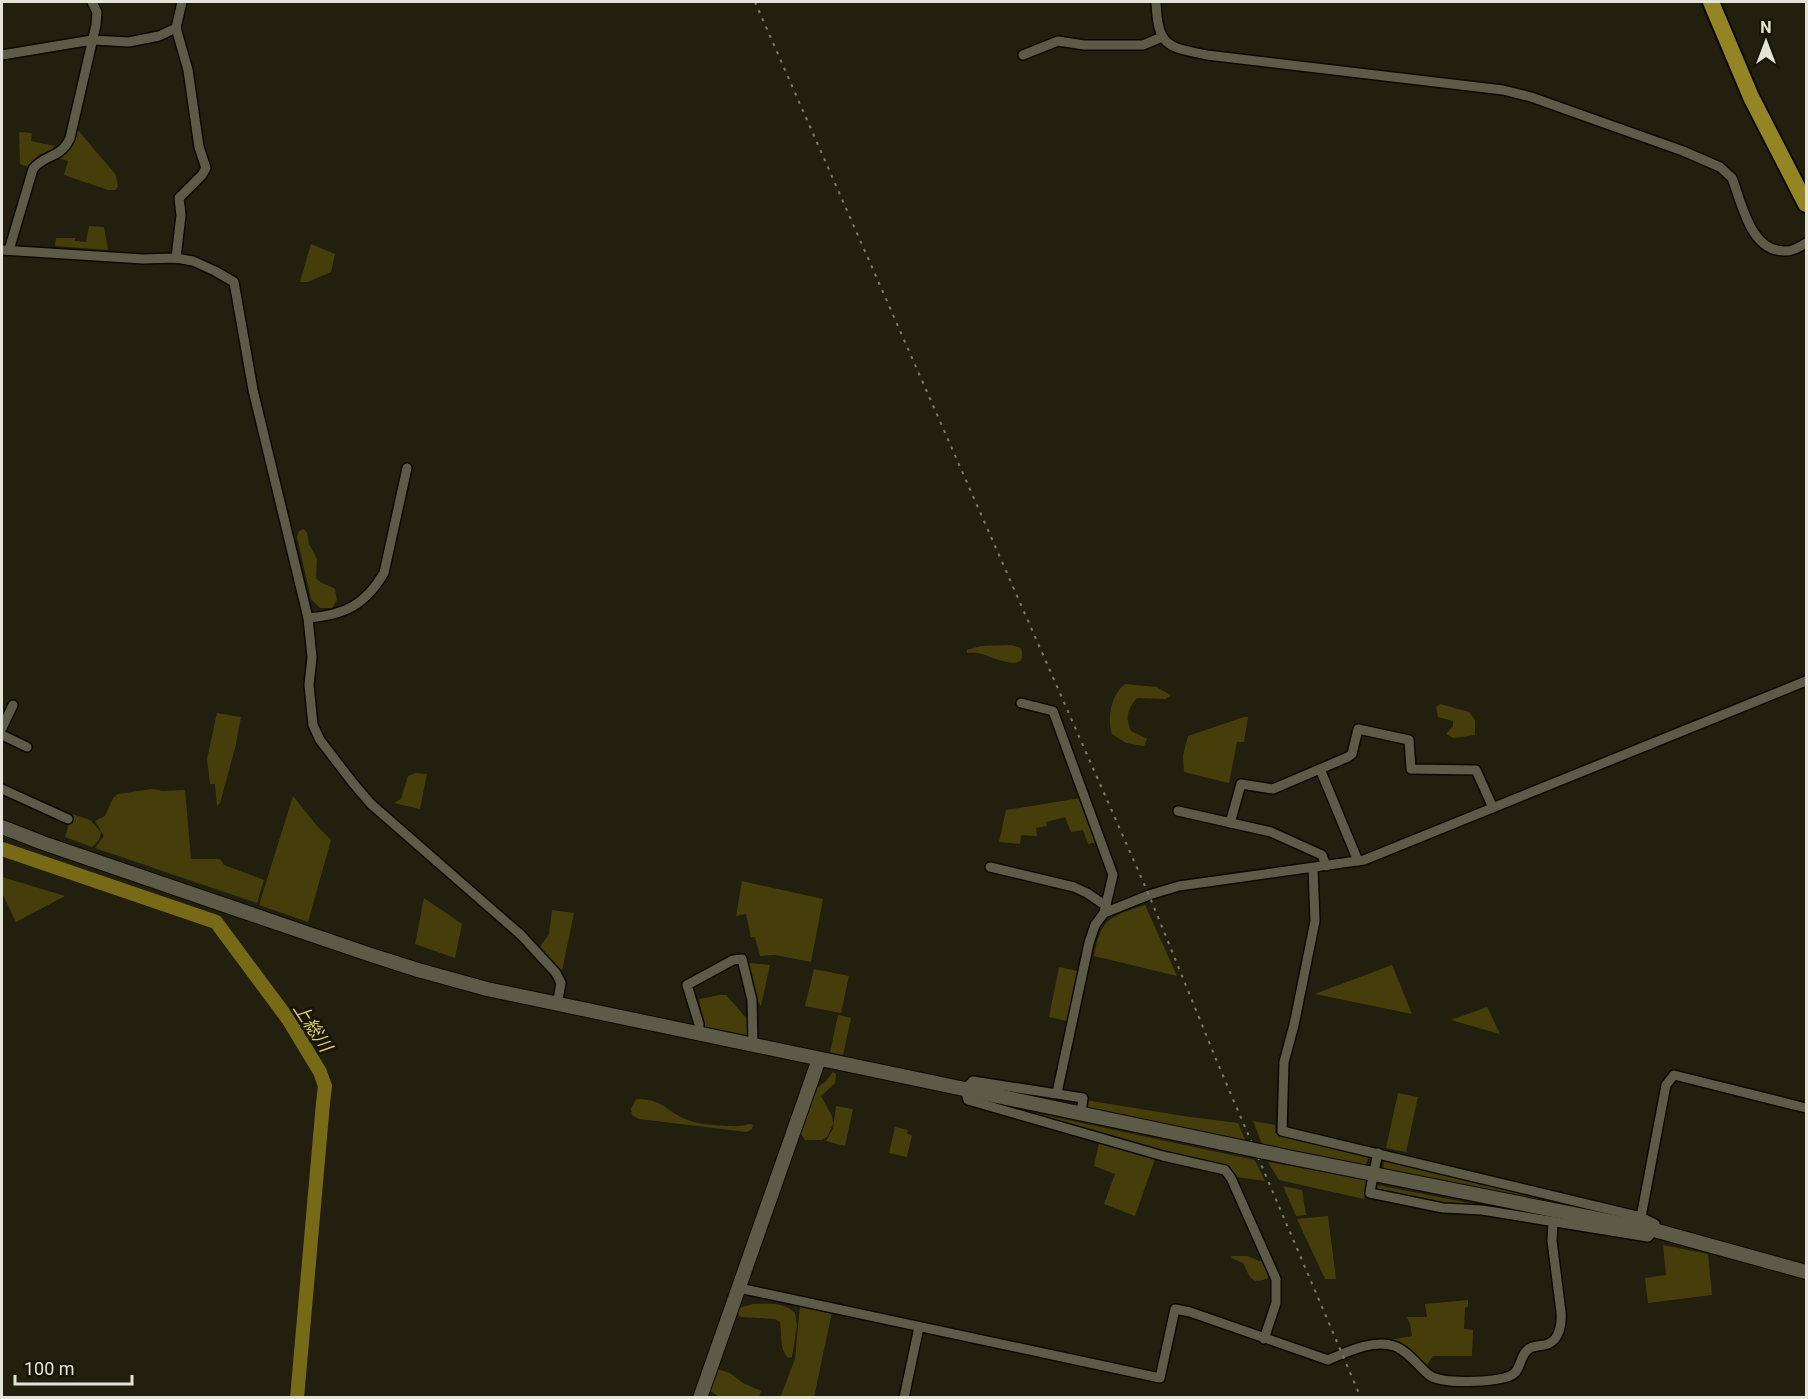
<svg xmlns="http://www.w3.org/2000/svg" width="1808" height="1399" viewBox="0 0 1808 1399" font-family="Roboto,'Noto Sans JP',sans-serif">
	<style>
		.green { fill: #463e0a }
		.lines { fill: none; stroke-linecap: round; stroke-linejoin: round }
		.river { stroke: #776a16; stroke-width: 14 }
		.street-casing { stroke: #0b0900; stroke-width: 12 }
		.secondary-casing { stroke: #0b0900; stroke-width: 16 }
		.highway-casing { stroke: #0b0900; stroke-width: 20 }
		.street { stroke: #5d5a47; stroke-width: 9 }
		.secondary { stroke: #5d5a47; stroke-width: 14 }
		.highway { stroke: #938424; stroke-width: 16 }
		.rail { stroke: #7d7b6d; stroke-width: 2; stroke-dasharray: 3 6; stroke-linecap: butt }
		.secondary-bridge-casing { stroke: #0b0900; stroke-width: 16; stroke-linecap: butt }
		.secondary-bridge { stroke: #5d5a47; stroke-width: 14 }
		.labels { text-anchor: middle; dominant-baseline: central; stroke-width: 6; stroke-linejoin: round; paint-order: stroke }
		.water-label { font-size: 18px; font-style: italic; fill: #e3d165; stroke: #181606 }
	</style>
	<rect width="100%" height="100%" fill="#221f0e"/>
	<g class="green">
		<polygon points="77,129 116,175 118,187 115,190 108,190 64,175 68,161 58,158 70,147"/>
		<polygon points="19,132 32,133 31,141 54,146 53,150 39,155 31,168 20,164"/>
		<polygon points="89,226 104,227 108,250 55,246 56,238 75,238 75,241 86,242"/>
		<polygon points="311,244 335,254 331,272 308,282 300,282"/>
		<path d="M304,529L307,533L309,544L317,559L316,578C322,585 328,584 335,589L337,600L332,608H320L311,599L297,537L299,531Z"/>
		<path d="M1011,645L1021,648C1030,678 986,653 977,653C973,652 970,653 967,653V650L981,646Z"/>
		<path d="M1125,684L1156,687L1171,695L1166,699L1137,698C1127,709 1125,718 1131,731L1147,739L1144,746L1126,743L1112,734C1107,717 1111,695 1125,684Z"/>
		<polygon points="1440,704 1469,712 1475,720 1475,735 1454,738 1446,734 1453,726 1453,721 1438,717 1436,707"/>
		<polygon points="217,713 241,717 235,748 220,803 217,806 215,784 210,784 207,759"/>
		<polygon points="1244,717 1248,717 1244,742 1237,742 1229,783 1184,772 1183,755 1188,736"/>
		<polygon points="416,773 427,774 420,809 394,803 401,799 408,776"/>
		<polygon points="152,789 163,791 185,790 191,859 220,859 224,865 264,880 257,903 95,848 104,836 95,821 105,816 113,798 118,794"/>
		<polygon points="293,796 317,826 331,840 308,922 259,905"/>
		<polygon points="1081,798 1098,842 1088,844 1083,830 1071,832 1065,817 1046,822 1047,826 1036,828 1037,836 1021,835 1020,844 999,842 1006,810"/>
		<polygon points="72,814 90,820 101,832 99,840 92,847 65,837"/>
		<polygon points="2,877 65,896 16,922 2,893"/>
		<polygon points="742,881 823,899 811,962 775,955 760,956 755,937 751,937 746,914 736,916"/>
		<polygon points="424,898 462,924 455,958 415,944"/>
		<path d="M1145,905L1177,976L1094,956C1101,917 1110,917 1145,905Z"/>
		<polygon points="552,910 574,913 562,971 540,947 549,934"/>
		<polygon points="748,963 770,965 761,1006 755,997"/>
		<polygon points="1392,965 1412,1014 1315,994"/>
		<polygon points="1059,967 1078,971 1067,1021 1049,1017"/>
		<polygon points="814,969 849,976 841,1013 805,1006"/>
		<polygon points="720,995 726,995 748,1020 748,1037 704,1027 699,999"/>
		<polygon points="1487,1007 1500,1034 1451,1020"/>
		<polygon points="838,1015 851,1018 843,1055 830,1052"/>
		<polygon points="833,1072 836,1074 835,1083 821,1096 832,1116 833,1124 827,1137 822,1140 805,1140 801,1134 802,1124 814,1090 826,1081"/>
		<polygon points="1398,1093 1418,1097 1406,1152 1386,1148"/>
		<path d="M636,1099C662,1099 662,1108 683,1118C697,1124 711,1125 726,1126C734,1126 741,1127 749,1124L753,1125L752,1129L747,1132L639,1119L632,1115L631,1109Z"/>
		<polygon points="1085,1100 1190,1117 1238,1123 1246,1142 1083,1110"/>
		<polygon points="992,1104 1255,1160 1265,1181 1236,1177 1229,1169 1167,1154"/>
		<polygon points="836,1106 853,1109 845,1146 826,1141 833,1128"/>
		<polygon points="1253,1121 1275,1125 1275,1133 1370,1154 1365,1166 1262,1144"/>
		<polygon points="895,1127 908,1130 907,1134 912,1135 907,1157 889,1153"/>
		<polygon points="1099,1143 1155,1159 1135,1216 1104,1204 1115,1174 1094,1166"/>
		<polygon points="1384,1158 1620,1217 1383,1170"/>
		<polygon points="1268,1162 1367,1180 1364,1199 1279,1180"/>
		<polygon points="1377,1185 1480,1205 1440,1204 1375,1192"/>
		<polygon points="1283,1186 1302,1190 1306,1215 1296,1216"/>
		<polygon points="1328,1216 1336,1279 1325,1279 1297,1219"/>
		<polygon points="1663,1245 1708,1254 1712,1295 1648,1303 1645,1278 1666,1275"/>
		<path d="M1232,1256H1247L1265,1263L1269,1273L1268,1278C1250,1286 1250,1276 1243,1263L1231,1258Z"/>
		<polygon points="1468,1300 1468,1307 1465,1307 1464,1329 1473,1330 1472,1356 1433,1356 1426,1366 1399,1344 1390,1340 1412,1336 1410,1324 1407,1317 1427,1317 1425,1304"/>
		<path d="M753,1304C769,1304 784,1302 795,1313L797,1326L792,1357L788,1358C779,1348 782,1335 780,1322L775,1319L740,1317L737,1311L739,1308Z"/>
		<polygon points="800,1306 832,1312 814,1397 780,1398 795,1359"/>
		<polygon points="717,1369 730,1373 743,1383 761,1391 759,1397 721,1398 709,1390"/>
	</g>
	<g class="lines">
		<polyline class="river" points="2,849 216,922 288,1019 320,1072 325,1086 323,1103 297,1398"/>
		<defs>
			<g id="street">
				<path d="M1156,2C1158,46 1166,47 1207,55L1503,90L1531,97L1683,151L1720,167L1732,178C1742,203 1750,251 1784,251C1792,252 1800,247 1806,243"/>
				<polyline points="2,55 92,40 129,42 159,36 176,28"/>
				<polyline points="1023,55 1058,41 1084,45 1143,45 1162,37"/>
				<polyline points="2,250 143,259 176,258 193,261 215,271 234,282 253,390 308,618 312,657 309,685 313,725 320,740 353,783 371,804 521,935 556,973 561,983 557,1005"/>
				<path d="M9,250L33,169C44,154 61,159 70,138L96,25L97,12L92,2"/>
				<polyline points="176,258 181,215 179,198 202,175 206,168 199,147 188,70 176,28 182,2"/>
				<path d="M308,618C345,615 365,605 384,573L407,468"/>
				<polyline points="1021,703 1053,711 1113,875 1104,913"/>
				<polyline points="2,728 13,705"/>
				<polyline points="2,735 27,747"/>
				<polyline points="1320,769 1358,861"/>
				<polyline points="2,789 68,819"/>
				<polyline points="1178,811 1271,832 1322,855 1326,866"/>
				<polyline points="1230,823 1241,784 1273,789 1348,757 1352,754 1358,729 1409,740 1411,769 1476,770 1493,808"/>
				<polyline points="990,867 1074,887 1087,893 1106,906"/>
				<polyline points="1313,868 1315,921 1294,1025 1284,1062 1282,1131 1641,1217 1655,1224 1654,1230 1648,1237 1482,1210 1443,1208 1370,1193 1372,1181"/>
				<polyline points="699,1033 699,1024 687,985 733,960 742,959 752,1000 753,1044"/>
				<polyline points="1057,1093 1089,943 1095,925 1104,913 1149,895 1179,886 1364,860 1806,681"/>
				<polyline points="1082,1106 1083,1098 973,1081 965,1089 968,1100 1163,1156 1225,1170 1231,1178 1276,1279 1276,1303 1264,1339"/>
				<polyline points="1375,1167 1378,1153"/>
				<polyline points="1641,1217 1666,1085 1674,1075 1806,1108"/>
				<path d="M739,1288L1160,1378L1175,1309L1190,1312L1328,1360C1347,1352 1373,1339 1394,1346C1407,1350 1418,1366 1429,1375C1443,1385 1494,1382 1510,1376C1523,1370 1518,1355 1530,1348C1536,1345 1542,1346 1548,1344C1560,1339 1562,1323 1561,1312L1552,1241L1553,1221"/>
				<polyline points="904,1398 919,1327"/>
			</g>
			<g id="secondary">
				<polyline points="2,827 43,843 371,955 418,970 487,989 1222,1143"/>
				<polyline points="1288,1157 1654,1230 1806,1272"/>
				<polyline points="700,1398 819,1059"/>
			</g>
			<polyline id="highway" points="1711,2 1751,97 1806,204"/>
		</defs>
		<use href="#street" class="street-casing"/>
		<use href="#secondary" class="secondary-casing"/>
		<use href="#highway" class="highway-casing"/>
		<use href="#street" class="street"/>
		<use href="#secondary" class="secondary"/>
		<use href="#highway" class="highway"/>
		<polyline class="rail" points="755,2 1149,895 1218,1064 1361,1398"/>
		<defs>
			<polyline id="secondary-bridge" points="1222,1143 1288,1157"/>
		</defs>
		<use href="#secondary-bridge" class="secondary-bridge-casing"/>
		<use href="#secondary-bridge" class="secondary-bridge"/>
	</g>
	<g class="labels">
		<g class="water-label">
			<text transform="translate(313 1027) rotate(57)">上総川</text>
		</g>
	</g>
	<rect width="1808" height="1399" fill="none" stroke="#e4e3d8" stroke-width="6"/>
	<g transform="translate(1766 42)" stroke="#181606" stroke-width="4.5" paint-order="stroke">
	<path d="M0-4.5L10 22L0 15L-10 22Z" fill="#e4e3d8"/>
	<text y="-9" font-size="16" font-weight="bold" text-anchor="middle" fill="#e4e3d8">N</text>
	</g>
	<path d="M15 1375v9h117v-9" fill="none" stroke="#e4e3d8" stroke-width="3"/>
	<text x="24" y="1375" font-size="18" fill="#e4e3d8" stroke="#181606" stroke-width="4.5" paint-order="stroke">100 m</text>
</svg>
